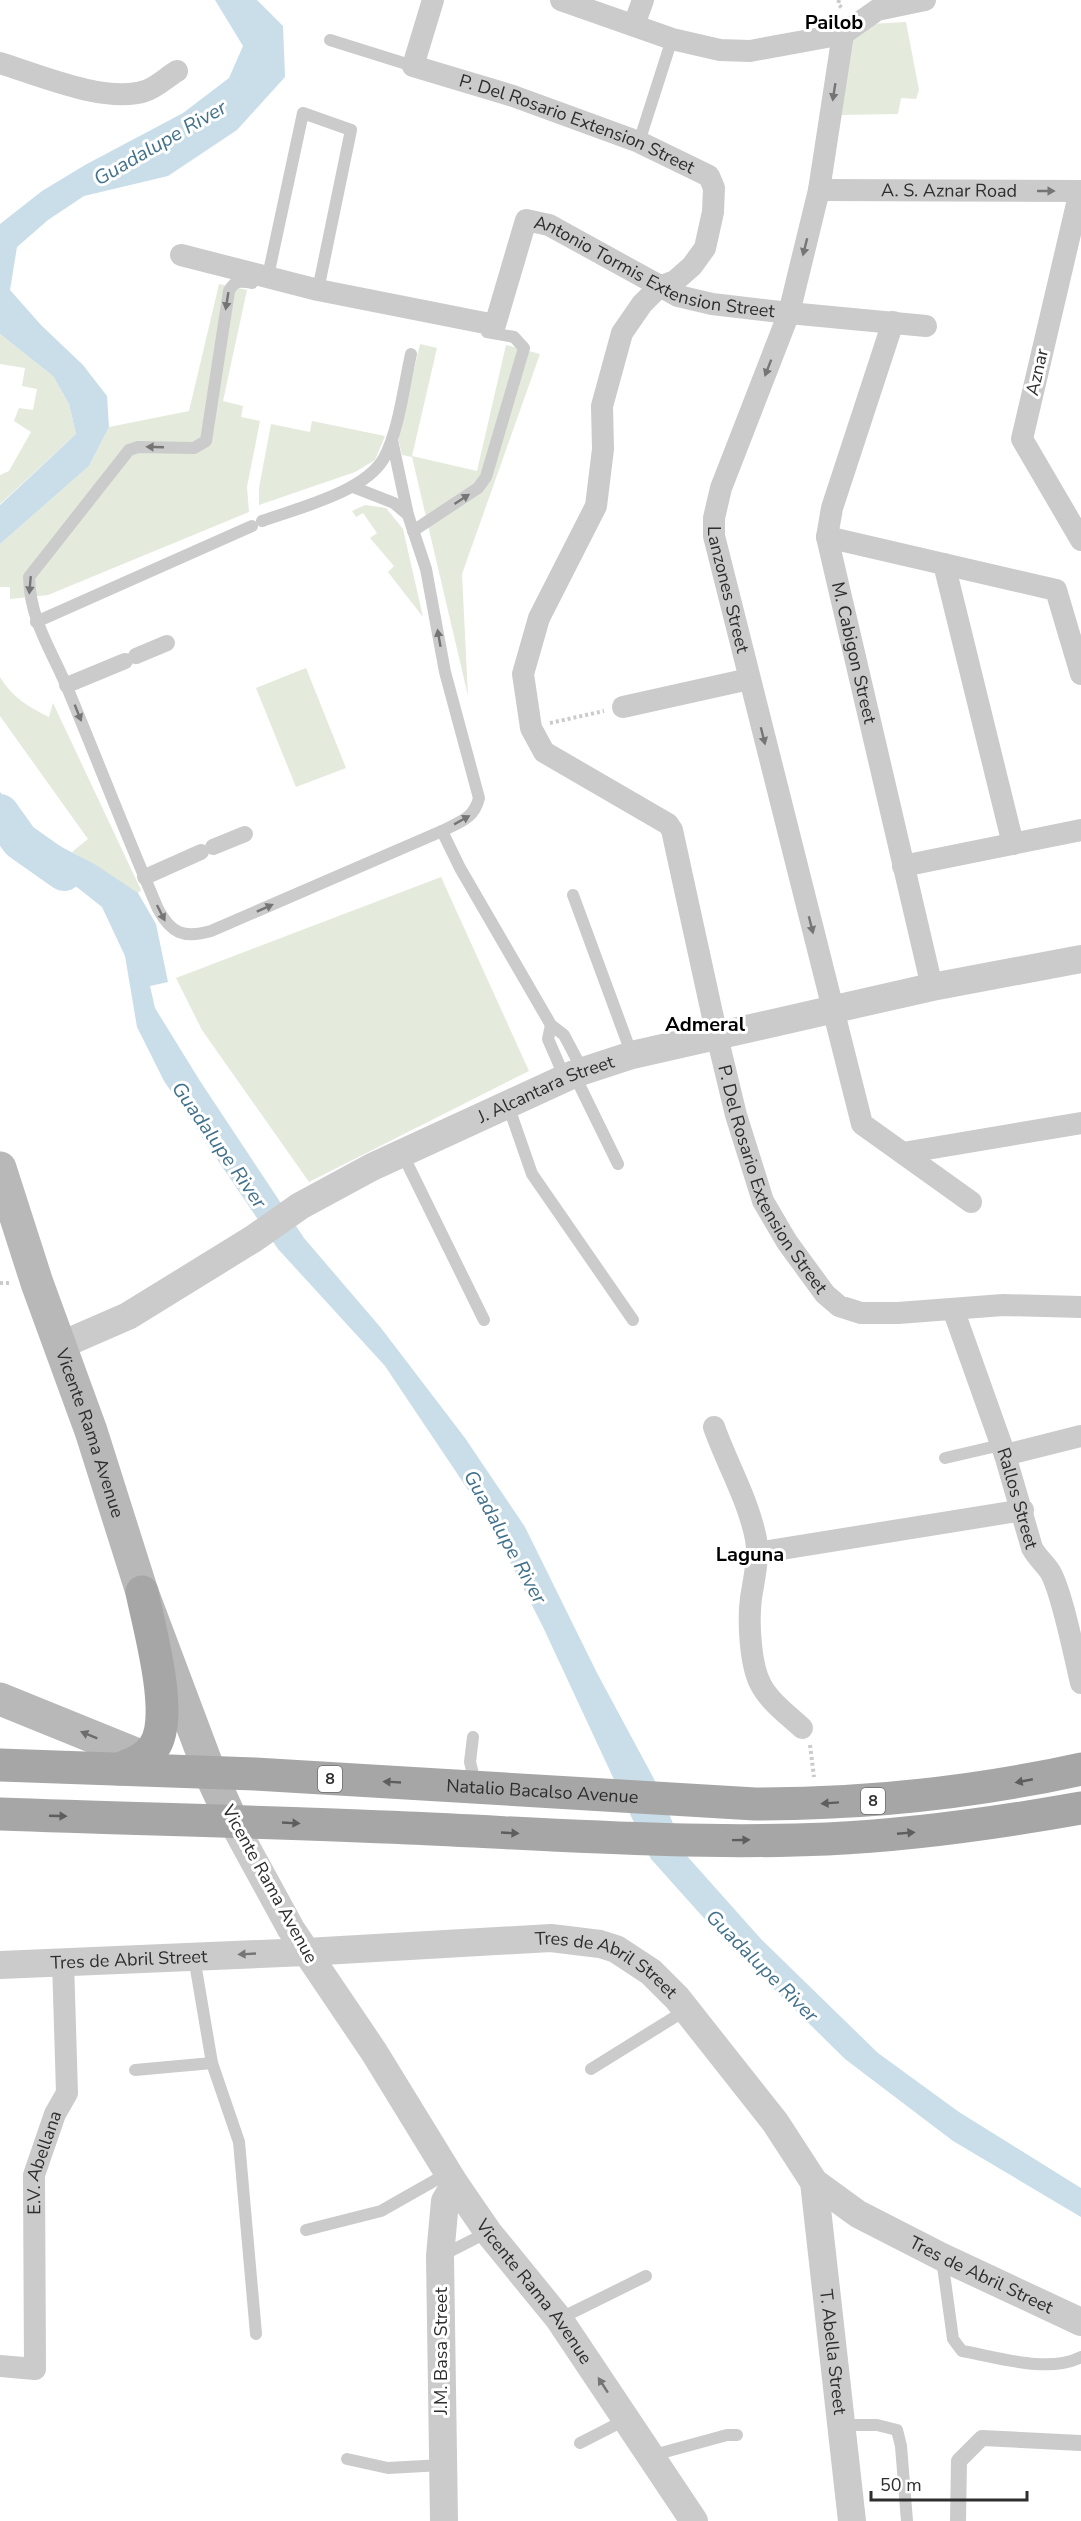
<svg xmlns="http://www.w3.org/2000/svg" width="1081" height="2521" viewBox="0 0 1081 2521" font-family="'Nunito Sans',sans-serif">
	<style>
		.green { fill: #e4eadc }
		.water { fill: #c9dee9 }
		.lines { fill: none; stroke-linecap: round; stroke-linejoin: round }
		.river { stroke: #c9dee9; stroke-width: 38 }
		.path { stroke: #cbcbcb; stroke-width: 4; stroke-dasharray: 3 3; stroke-linecap: butt }
		.service { stroke: #cbcbcb; stroke-width: 12 }
		.pedestrian { stroke: #cbcbcb; stroke-width: 16 }
		.minor { stroke: #cbcbcb; stroke-width: 22 }
		.tertiary { stroke: #cbcbcb; stroke-width: 28 }
		.secondary { stroke: #b8b8b8; stroke-width: 33 }
		.primary { stroke: #a6a6a6; stroke-width: 33 }
		.oneway { fill: #757575 }
		.oneway2 { fill: #6c6c6c }
		.oneway3 { fill: #5e5e5e }
		.labels { text-anchor: middle; dominant-baseline: central; stroke-width: 6; stroke-linejoin: round; paint-order: stroke }
		.shield { fill: #fff; stroke: #6d6d6d; stroke-width: 1.5 }
		.shield-label { font-size: 16px; font-weight: bold; fill: #2e2e2e }
		.street-label { font-size: 18px; fill: #2e2e2e; stroke: #fff }
		.neighbourhood-label { font-size: 20px; font-weight: bold; fill: #000; stroke: #fff }
		.water-label { font-size: 20px; font-style: italic; fill: #41718b; stroke: #fff }
	</style>
	<rect width="100%" height="100%" fill="#fff"/>
	<g class="green">
		<polygon points="906,22 919,90 916,99 901,98 898,114 841,115 850,43 869,24"/>
		<polygon points="219,284 247,290 223,401 243,406 241,417 260,421 247,487 249,512 48,595 10,599 10,587 0,587 0,544 89,466 109,427 189,411"/>
		<polygon points="0,334 53,376 69,404 76,434 0,504 0,475 9,471 31,432 14,421 19,408 33,410 37,389 22,386 25,368 0,364"/>
		<polygon points="420,344 437,348 412,456 477,471 506,345 540,354 462,574 468,696 412,457 402,455 398,438"/>
		<polygon points="312,421 385,436 375,460 355,472 259,505 259,488 271,424 310,432"/>
		<polygon points="365,505 386,508 403,529 423,617 388,572 394,566 370,538 377,533 363,513 356,517 352,511"/>
		<polygon points="306,668 346,768 296,787 256,688"/>
		<path d="M0,677C12,697 28,707 49,717L53,703L141,890L138,893L72,852L88,839L0,716Z"/>
		<polygon points="441,877 529,1071 309,1182 202,1030 176,978"/>
	</g>
	<g class="water">
		<polygon points="215,0 257,0 283,26 285,77 237,130 168,176 84,196 48,220 17,247 10,290 41,325 83,365 107,396 109,427 89,466 0,544 0,505 76,434 69,404 53,376 0,334 0,224 42,191 85,165 183,113 229,78 243,46"/>
		<polygon points="0,792 33,832 96,865 138,893 156,924 168,982 150,986 155,1008 200,1081 304,1238 381,1328 465,1438 525,1527 597,1673 654,1779 687,1856 761,1939 878,2053 959,2112 1081,2188 1081,2217 953,2141 845,2059 719,1935 651,1859 543,1627 491,1524 385,1366 278,1249 164,1081 137,1027 125,956 102,907 25,846 0,814"/>
	</g>
	<g class="lines">
		<polyline class="river" points="0,813 20,841 64,872"/>
		<g class="path">
			<polyline points="839,0 838,4 843,9"/>
			<polyline points="550,723 604,711"/>
			<polyline points="0,1283 11,1283"/>
			<polyline points="810,1745 814,1777"/>
		</g>
		<g class="service">
			<polyline points="330,40 413,66"/>
			<polyline points="639,142 672,39"/>
			<polyline points="268,276 303,113 351,130 318,290"/>
			<path d="M252,283C240,281 235,280 229,291L206,441L194,448L138,447L129,450L29,577C30,622 53,652 69,692C99,764 127,837 158,909C171,933 183,939 211,931L442,831C459,822 474,819 479,798L445,672L426,569L408,515L394,503L353,487"/>
			<polyline points="392,440 408,515"/>
			<path d="M262,521C298,508 365,492 384,458C399,430 404,385 411,354"/>
			<polyline points="413,531 478,488 486,477 524,348 514,337 487,332"/>
			<polyline points="36,622 252,526"/>
			<polyline points="442,831 460,868 551,1025 564,1035 583,1071"/>
			<polyline points="573,895 632,1055"/>
			<polyline points="551,1025 548,1039 565,1078"/>
			<polyline points="574,1074 618,1164"/>
			<polyline points="508,1105 532,1174 633,1320"/>
			<polyline points="402,1153 484,1320"/>
			<polyline points="945,1458 1001,1445"/>
			<polyline points="473,1737 470,1762 476,1786"/>
			<polyline points="194,1957 212,2063 239,2142 256,2334"/>
			<polyline points="591,2069 686,2010"/>
			<polyline points="135,2070 212,2063"/>
			<polyline points="306,2230 381,2211 448,2173"/>
			<polyline points="441,2256 488,2232"/>
			<path d="M942,2259L953,2339L962,2351C998,2357 1047,2374 1081,2357"/>
			<polyline points="559,2319 646,2276"/>
			<polyline points="841,2425 877,2425 897,2430 901,2446 907,2521"/>
			<polyline points="580,2443 625,2420"/>
			<polyline points="650,2456 727,2435 737,2435"/>
			<polyline points="347,2459 388,2468 442,2465"/>
		</g>
		<g class="pedestrian">
			<polyline points="136,656 167,643"/>
			<polyline points="67,685 125,661"/>
			<polyline points="213,847 245,834"/>
			<polyline points="145,877 201,852"/>
			<polyline points="958,2521 959,2461 982,2438 1081,2443"/>
		</g>
		<g class="minor">
			<path id="s1" d="M433,0L413,66L513,96L639,142L709,176L714,188L713,212L705,248L692,266L675,281L659,287L642,304L622,333L602,406L603,449L596,506L539,618L523,674L531,728L544,752L668,824L672,830L717,1036L736,1115L763,1201L787,1242L825,1294L839,1306L861,1313H898L1003,1305L1081,1307"/>
			<polyline points="561,0 672,39 720,50 750,51 843,34 877,10 925,0"/>
			<polyline points="634,25 643,0"/>
			<path id="s2" d="M843,34L819,190L789,313L721,488L714,518V536L862,1124L971,1202"/>
			<path d="M0,63C38,75 107,104 145,91C156,88 167,77 177,71"/>
			<path id="s3" d="M819,190L1081,191"/>
			<polyline points="1080,191 1022,439 1081,540"/>
			<path id="s4" d="M181,255L318,290L495,325L526,220L549,225L678,296L712,304L789,313L926,326"/>
			<path id="s5" d="M893,322L832,508L827,537L932,987"/>
			<polyline points="827,537 1056,590 1081,674"/>
			<polyline points="944,564 1013,844"/>
			<polyline points="623,707 749,679"/>
			<polyline points="903,866 1081,830"/>
			<polyline points="903,1153 1081,1123"/>
			<path id="s6" d="M953,1309L1005,1455L1032,1548C1037,1557 1043,1562 1049,1570C1061,1587 1075,1658 1081,1683"/>
			<path d="M714,1427C727,1464 748,1499 756,1539C759,1558 754,1579 751,1598C748,1621 750,1665 761,1685C770,1702 788,1715 802,1728"/>
			<polyline points="1005,1455 1081,1436"/>
			<polyline points="757,1553 1023,1510"/>
			<path id="s7" d="M0,2366L35,2369L34,2175L55,2114L67,2093L63,1961"/>
		</g>
		<g class="tertiary">
			<path id="s8" d="M59,1346L128,1316L253,1239L300,1206L372,1167L574,1074L632,1055L932,987L1081,959"/>
			<path id="s9" d="M232,1821L291,1929L374,2052L455,2184L488,2232L559,2319L694,2521"/>
			<path id="s10" d="M0,1965L306,1952L551,1938L600,1944L616,1949L651,1972L677,1998L775,2122L814,2182L858,2214L942,2257L1081,2322"/>
			<path id="s11" d="M814,2182L852,2521"/>
			<polyline points="444,2521 440,2256 445,2201 455,2184"/>
		</g>
		<g class="secondary">
			<path id="s12" d="M0,1168L37,1283L91,1431L142,1592L210,1773L232,1821"/>
			<polyline points="0,1699 143,1757"/>
		</g>
		<g class="primary">
			<path id="s13" d="M0,1765L255,1774L755,1804C865,1804 973,1793 1081,1769"/>
			<path d="M120,1769C132,1764 146,1759 154,1747C175,1717 149,1628 142,1592"/>
			<path d="M0,1814C136,1819 272,1822 408,1828C548,1834 687,1845 827,1839C913,1835 997,1823 1081,1808"/>
		</g>
	</g>
	<defs><path id="oneway-solid" d="M-6-.8H1V-3.2L6.5 0L1 3.2V.8H-6Z" transform="scale(1.5)"/></defs>
	<g class="oneway">
		<use href="#oneway-solid" transform="translate(834 92) rotate(99)"/>
		<use href="#oneway-solid" transform="translate(1046 191)"/>
		<use href="#oneway-solid" transform="translate(805 247) rotate(104)"/>
		<use href="#oneway-solid" transform="translate(227 301) rotate(99)"/>
		<use href="#oneway-solid" transform="translate(768 368) rotate(111)"/>
		<use href="#oneway-solid" transform="translate(155 447) rotate(-178)"/>
		<use href="#oneway-solid" transform="translate(462 499) rotate(-33)"/>
		<use href="#oneway-solid" transform="translate(30 585) rotate(95)"/>
		<use href="#oneway-solid" transform="translate(439 638) rotate(-100)"/>
		<use href="#oneway-solid" transform="translate(78 713) rotate(68)"/>
		<use href="#oneway-solid" transform="translate(763 736) rotate(76)"/>
		<use href="#oneway-solid" transform="translate(462 820) rotate(-29)"/>
		<use href="#oneway-solid" transform="translate(265 908) rotate(-24)"/>
		<use href="#oneway-solid" transform="translate(161 913) rotate(63)"/>
		<use href="#oneway-solid" transform="translate(811 925) rotate(76)"/>
		<use href="#oneway-solid" transform="translate(247 1954) rotate(177)"/>
		<use href="#oneway-solid" transform="translate(603 2385) rotate(-123)"/>
	</g>
	<use class="oneway2" href="#oneway-solid" transform="translate(89 1735) rotate(-158)"/>
	<g class="oneway3">
		<use href="#oneway-solid" transform="translate(1024 1781) rotate(169)"/>
		<use href="#oneway-solid" transform="translate(392 1782) rotate(-177)"/>
		<use href="#oneway-solid" transform="translate(830 1803) rotate(176)"/>
		<use href="#oneway-solid" transform="translate(58 1816) rotate(2)"/>
		<use href="#oneway-solid" transform="translate(291 1823) rotate(3)"/>
		<use href="#oneway-solid" transform="translate(510 1833) rotate(3)"/>
		<use href="#oneway-solid" transform="translate(906 1833) rotate(-5)"/>
		<use href="#oneway-solid" transform="translate(741 1840) rotate(-1)"/>
	</g>
	<g class="labels">
		<g class="shield">
			<rect x="318" y="1766" width="24" height="26" rx="4.5"/>
			<rect x="861" y="1788" width="24" height="26" rx="4.5"/>
		</g>
		<g class="shield-label">
			<text x="330" y="1779">8</text>
			<text x="873" y="1801">8</text>
		</g>
		<g class="street-label">
			<text stroke="none"><textPath href="#s1" startOffset="243">P. Del Rosario Extension Street</textPath></text>
			<text stroke="none"><textPath href="#s3" startOffset="130">A. S. Aznar Road</textPath></text>
			<text stroke="none"><textPath href="#s4" startOffset="570">Antonio Tormis Extension Street</textPath></text>
			<text transform="translate(1037 372) rotate(-77)">Aznar</text>
			<text stroke="none"><textPath href="#s2" startOffset="576">Lanzones Street</textPath></text>
			<text stroke="none"><textPath href="#s5" startOffset="344">M. Cabigon Street</textPath></text>
			<text stroke="none"><textPath href="#s8" startOffset="552">J. Alcantara Street</textPath></text>
			<text stroke="none"><textPath href="#s1" startOffset="1539">P. Del Rosario Extension Street</textPath></text>
			<text stroke="none"><textPath href="#s12" startOffset="280">Vicente Rama Avenue</textPath></text>
			<text stroke="none"><textPath href="#s6" startOffset="200">Rallos Street</textPath></text>
			<text stroke="none"><textPath href="#s13" startOffset="543">Natalio Bacalso Avenue</textPath></text>
			<text transform="translate(270 1884) rotate(61)">Vicente Rama Avenue</text>
			<text stroke="none"><textPath href="#s10" startOffset="129">Tres de Abril Street</textPath></text>
			<text stroke="none"><textPath href="#s10" startOffset="614">Tres de Abril Street</textPath></text>
			<text stroke="none"><textPath href="#s7" startOffset="243">E.V. Abellana</textPath></text>
			<text stroke="none"><textPath href="#s10" startOffset="1118">Tres de Abril Street</textPath></text>
			<text stroke="none"><textPath href="#s9" startOffset="560">Vicente Rama Avenue</textPath></text>
			<text transform="translate(441 2351) rotate(-90)">J.M. Basa Street</text>
			<text stroke="none"><textPath href="#s11" startOffset="171">T. Abella Street</textPath></text>
		</g>
		<g class="neighbourhood-label">
			<text x="834" y="22">Pailob</text>
			<text x="705" y="1024">Admeral</text>
			<text x="750" y="1554">Laguna</text>
		</g>
		<g class="water-label">
			<text transform="translate(160 143) rotate(-30)">Guadalupe River</text>
			<text transform="translate(219 1145) rotate(55)">Guadalupe River</text>
			<text transform="translate(505 1537) rotate(61)">Guadalupe River</text>
			<text transform="translate(762 1966) rotate(45)">Guadalupe River</text>
		</g>
	</g>
	<path d="M871 2491v9h156v-9" fill="none" stroke="#2e2e2e" stroke-width="3"/>
	<text x="880" y="2491" font-size="18" fill="#2e2e2e" stroke="#ffffff" stroke-width="4.5" paint-order="stroke">50 m</text>
</svg>
